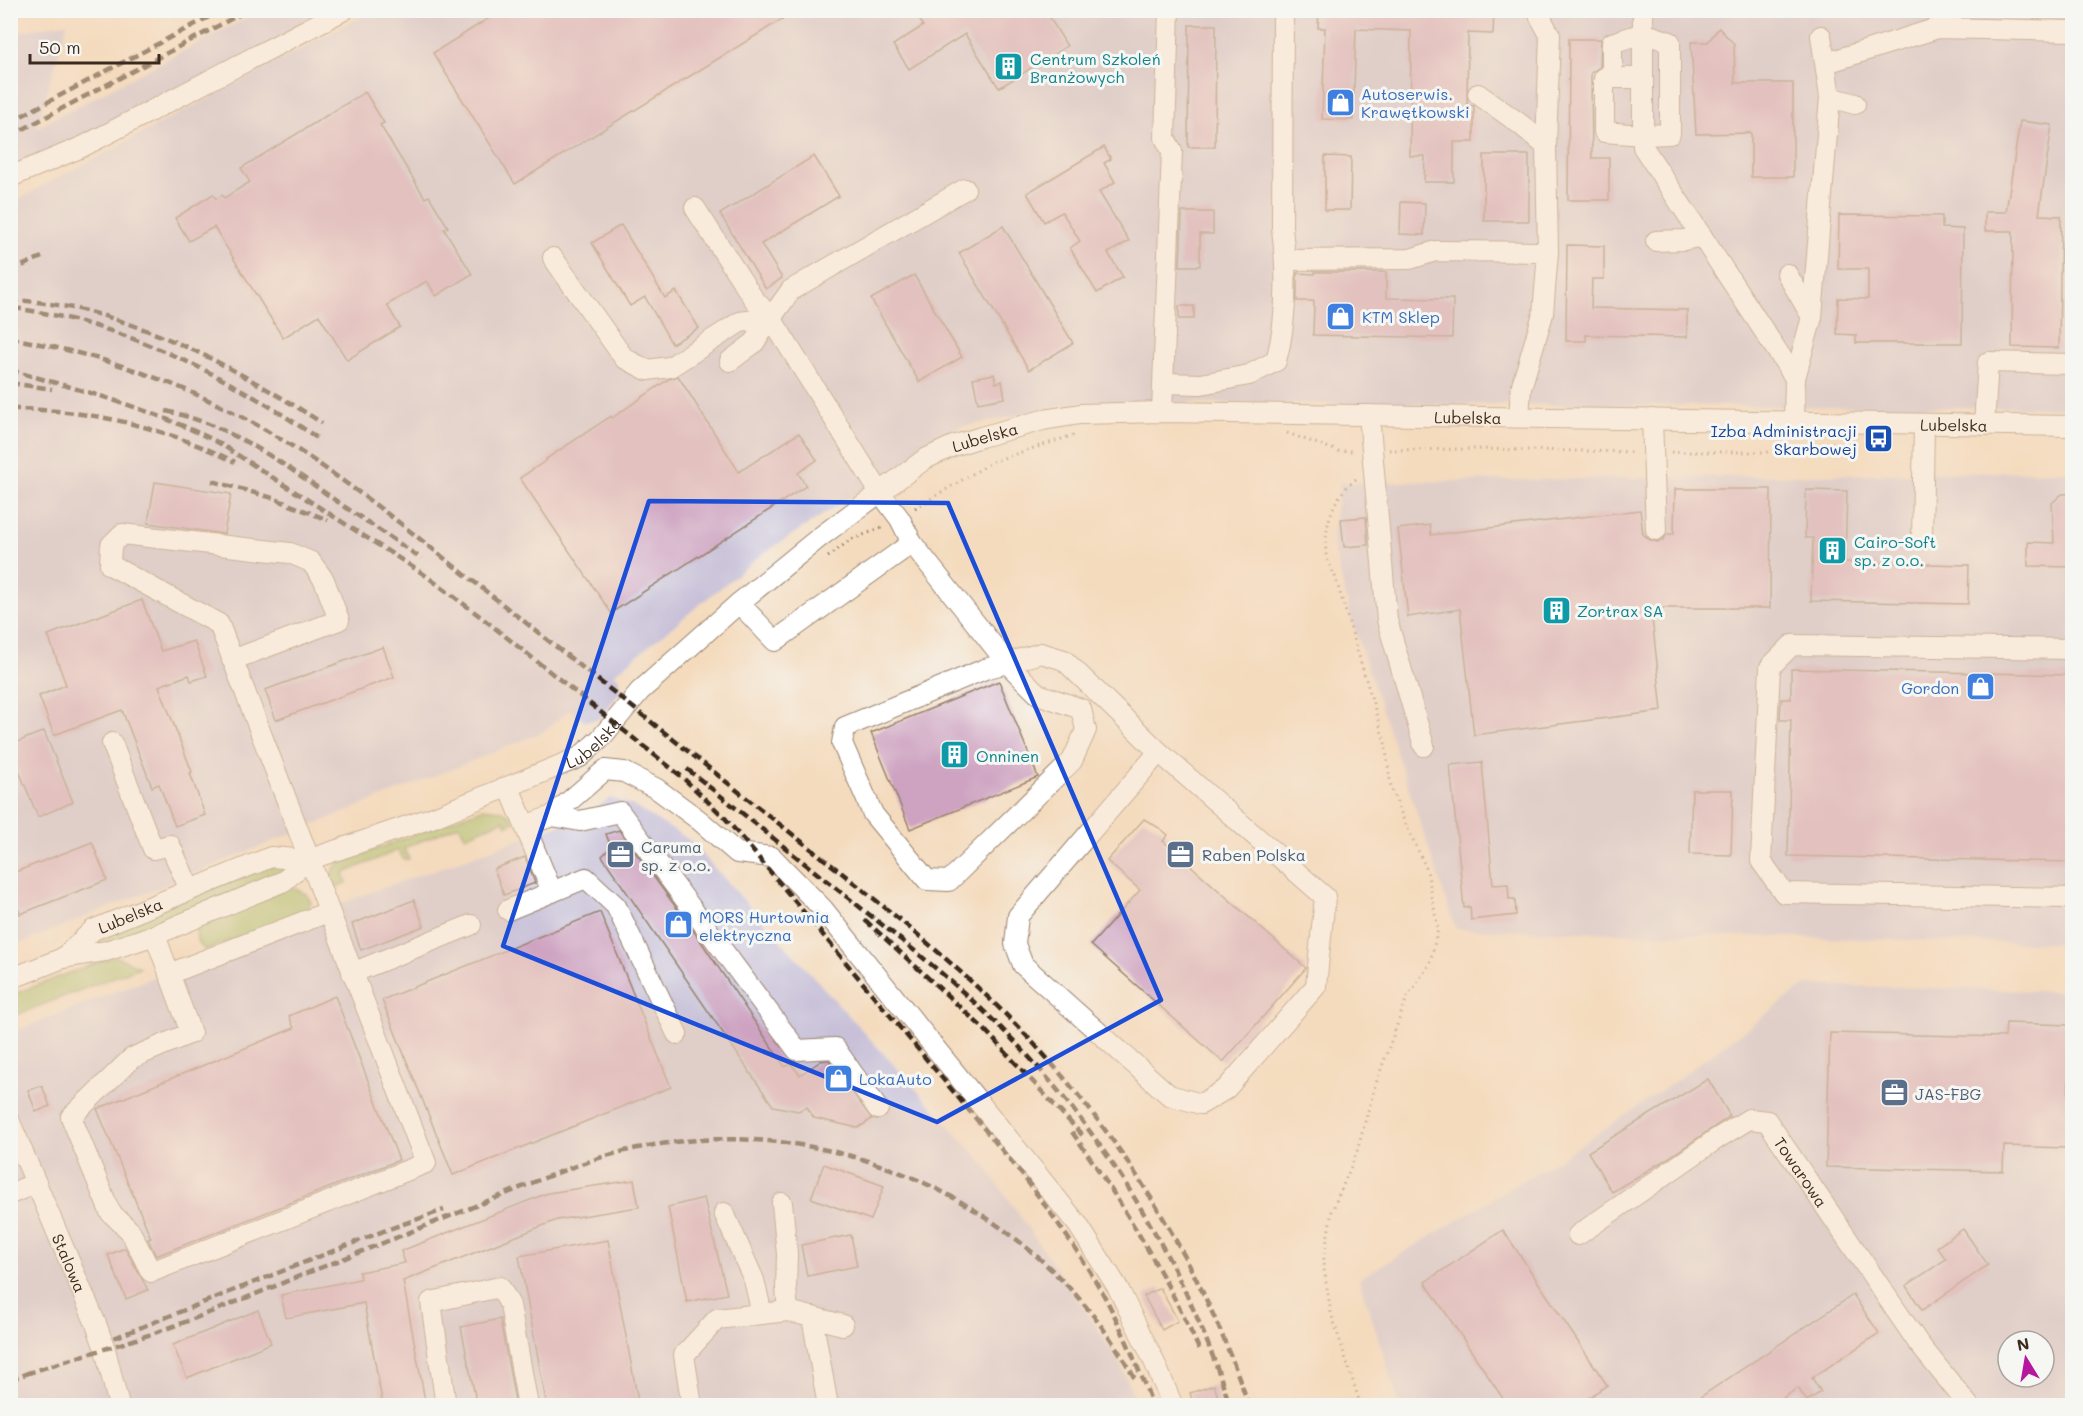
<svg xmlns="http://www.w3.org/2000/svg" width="2083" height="1416" viewBox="0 0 2083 1416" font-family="Mali,sans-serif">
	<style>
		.industrial { fill: #c7c0d8; fill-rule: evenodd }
		.green { fill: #a1be66; stroke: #6e7442; stroke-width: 1.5 }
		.building { fill: #cea3c1 }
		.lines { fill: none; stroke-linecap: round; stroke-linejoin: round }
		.minor-casing { stroke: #98826e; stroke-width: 22 }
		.path { stroke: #98826e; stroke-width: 3; stroke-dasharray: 1.5 4.5; stroke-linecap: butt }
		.minor { stroke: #fff; stroke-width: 20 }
		.rail { stroke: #3b2a1e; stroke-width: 4.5; stroke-dasharray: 9 4.5; stroke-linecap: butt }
		.marked { fill: none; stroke: #1d4ed8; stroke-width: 4.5; stroke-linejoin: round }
		.labels { text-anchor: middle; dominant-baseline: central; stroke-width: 6; stroke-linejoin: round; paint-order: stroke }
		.culture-label { font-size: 16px; fill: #0d838f; stroke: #f6f6f2; text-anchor: start }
		.shop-label { font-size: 16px; fill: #366cbe; stroke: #f6f6f2; text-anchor: start }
		.street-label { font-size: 16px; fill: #3b2a1e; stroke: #f6f6f2 }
		.transit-label { font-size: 16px; fill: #164399; stroke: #f6f6f2; text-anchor: end }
		.service-label { font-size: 16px; fill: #4e5e75; stroke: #f6f6f2; text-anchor: start }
	</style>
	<rect width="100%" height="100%" fill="#f6f6f2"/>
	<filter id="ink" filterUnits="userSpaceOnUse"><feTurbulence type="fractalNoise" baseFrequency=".0167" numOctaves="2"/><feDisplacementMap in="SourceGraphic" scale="12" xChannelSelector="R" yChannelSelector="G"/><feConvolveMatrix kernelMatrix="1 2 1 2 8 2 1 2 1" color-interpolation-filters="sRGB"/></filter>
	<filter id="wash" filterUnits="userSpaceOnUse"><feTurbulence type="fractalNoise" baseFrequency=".008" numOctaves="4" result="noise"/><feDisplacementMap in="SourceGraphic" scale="24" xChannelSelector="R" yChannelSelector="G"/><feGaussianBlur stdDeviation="1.35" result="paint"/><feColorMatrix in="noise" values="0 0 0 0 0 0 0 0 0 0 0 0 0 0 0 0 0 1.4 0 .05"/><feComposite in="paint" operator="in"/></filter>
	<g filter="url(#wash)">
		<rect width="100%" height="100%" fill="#f4dbbe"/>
		<g class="industrial">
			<polygon points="259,11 334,11 24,168 15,201 372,11 2072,11 2072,408 1080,402 957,428 761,555 614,674 619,678 621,691 599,719 584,721 570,710 541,733 11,947 11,34 68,22 36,128"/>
			<polygon points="2072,471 2072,944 1456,929 1351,618 1332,541 1340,483"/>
			<polygon points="610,798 631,805 688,839 984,1164 1117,1357 1138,1405 11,1406 11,1033 355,898 571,821 596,809"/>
			<path d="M1806,985L2072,992V1405H1400L1359,1279L1558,1160L1667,1087ZM2008,1341H2044V1377H2008Z"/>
		</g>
		<g class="green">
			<path d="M484,808C496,810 509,809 514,822L507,825L504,820L465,836L459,825L404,848L409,859L404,860L398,850L344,873L347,883L334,888L329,878L337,864Z"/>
			<polygon points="271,865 289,866 280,875 102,948 82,948 88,938"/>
			<polygon points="291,887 306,894 311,902 306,913 205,950 197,941 196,929 212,916"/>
			<polygon points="115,956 140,967 11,1017 11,995"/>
		</g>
		<g id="blocks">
			<g class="building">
				<polygon points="502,10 797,10 515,184 433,53"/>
				<polygon points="914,10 1045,10 1067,46 999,88 965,34 909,69 893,45 923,26"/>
				<polygon points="1319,10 1494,10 1493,34 1468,33 1467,105 1474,106 1474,142 1454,142 1454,182 1424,182 1425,156 1410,156 1411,31 1356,29 1353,120 1322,119 1325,28 1318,28"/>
				<polygon points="1189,25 1216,25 1215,147 1188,147"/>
				<polygon points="1719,28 1734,44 1735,83 1793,83 1793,177 1751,177 1751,133 1696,134 1691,42 1708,42"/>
				<polygon points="1569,39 1601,39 1600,67 1591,73 1592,158 1609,158 1609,200 1568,200"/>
				<polygon points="365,92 384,123 380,125 425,198 429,196 448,227 444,229 472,274 436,296 427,281 387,305 400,327 347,360 319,315 283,338 214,227 189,241 175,218 213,194 216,199 222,195 224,198 250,182 241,168"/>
				<polygon points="2020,121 2052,125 2039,215 2061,216 2059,348 2012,347 2013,231 1985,231 1985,212 2006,212"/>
				<polygon points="1104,147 1111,159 1104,163 1115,182 1099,192 1129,241 1108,253 1123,277 1097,293 1070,248 1080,241 1062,212 1044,222 1027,193"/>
				<rect x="1484" y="155" width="45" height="66"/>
				<polygon points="814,156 839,196 761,244 782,278 766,289 720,214"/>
				<polygon points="1325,156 1351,157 1350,210 1325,210"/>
				<polygon points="1401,202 1425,203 1424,235 1400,234"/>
				<polygon points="1182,212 1213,212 1213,234 1200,234 1200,266 1180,266"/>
				<polygon points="1839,215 1942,216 1942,228 1963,229 1962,343 1856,343 1856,335 1837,334 1838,298 1868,299 1868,269 1838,269"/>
				<polygon points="621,225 665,298 676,291 699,328 672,344 645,297 630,306 592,243"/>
				<polygon points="1003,226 1073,343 1029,370 959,253"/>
				<polygon points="1567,245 1604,246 1604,279 1592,279 1591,308 1687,310 1687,337 1586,335 1586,341 1566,341"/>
				<polygon points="1315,272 1386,272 1386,298 1453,299 1452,338 1313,335 1314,301 1297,301 1297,273 1315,274"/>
				<polygon points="914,275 962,357 919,382 871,299"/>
				<rect x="1179" y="306" width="15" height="13"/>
				<polygon points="994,374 996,383 1002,381 1005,398 978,403 973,378"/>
				<polygon points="678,376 739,472 799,433 817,460 798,473 806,486 611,613 520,478 547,460 546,459 611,416 612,418 669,379"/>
				<polygon points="155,482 231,494 224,534 148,523"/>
				<polygon points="1675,489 1771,489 1770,608 1651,608 1662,711 1474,735 1460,609 1408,617 1398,529 1430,525 1431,535 1640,510 1643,534 1650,540 1657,542 1663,540 1667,534 1674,534"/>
				<polygon points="1806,490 1847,491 1845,562 1969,565 1968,604 1811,601 1813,538 1805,538"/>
				<polygon points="2062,494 2073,494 2073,567 2028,566 2028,542 2054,543 2052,503"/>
				<polygon points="1366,517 1368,545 1344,547 1341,519"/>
				<polygon points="142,600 161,651 194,641 207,676 191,681 189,675 159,686 192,772 190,773 205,815 175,826 159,784 152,787 122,710 54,735 39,696 66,685 48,635"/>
				<polygon points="383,647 394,677 276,720 265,690"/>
				<polygon points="1791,669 2073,675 2073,862 1788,856 1791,720 1780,720 1781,699 1791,699"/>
				<polygon points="999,681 1038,777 910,829 871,733"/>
				<polygon points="44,731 73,802 38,817 10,749 10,745"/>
				<polygon points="1482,762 1493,885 1508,884 1509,899 1515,899 1516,915 1471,920 1470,907 1464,908 1450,765"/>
				<polygon points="1692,790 1733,790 1731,855 1690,854"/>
				<polygon points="1144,819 1161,829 1168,835 1163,841 1306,968 1223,1062 1091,945 1140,890 1107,861"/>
				<polygon points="619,830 698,937 785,1067 791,1064 800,1075 821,1061 829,1060 872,1119 858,1128 814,1118 807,1107 798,1111 773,1106 602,856 611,847 606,834"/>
				<polygon points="92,842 107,880 20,914 19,910 10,914 10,874"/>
				<polygon points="525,857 535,883 504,895 494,869"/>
				<polygon points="414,900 424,926 361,950 352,924"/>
				<polygon points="600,912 671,1087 453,1175 382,1000"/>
				<polygon points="335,996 399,1160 156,1256 148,1239 151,1238 97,1109 294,1028 289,1016"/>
				<polygon points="2006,1023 2070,1025 2067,1148 2004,1146 2003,1171 1826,1167 1830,1033 2005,1037"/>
				<polygon points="1708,1079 1730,1116 1665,1160 1612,1192 1588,1152"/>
				<polygon points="42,1086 50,1106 36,1112 28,1090"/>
				<polygon points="824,1164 884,1186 871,1220 811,1198"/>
				<polygon points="634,1180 639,1207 557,1220 403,1281 426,1406 383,1406 364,1303 286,1318 281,1295 360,1279 359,1272 405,1263 401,1251 548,1193"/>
				<polygon points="704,1198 727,1294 687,1302 668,1207"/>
				<polygon points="1963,1229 1988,1265 1922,1310 1906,1286 1946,1259 1937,1247"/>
				<polygon points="1503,1230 1607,1385 1577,1406 1508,1406 1425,1282"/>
				<polygon points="851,1235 857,1266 807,1276 801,1245"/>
				<polygon points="608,1240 639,1406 547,1406 519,1256"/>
				<polygon points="125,1248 148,1290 126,1299 108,1255"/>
				<polygon points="1160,1288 1178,1321 1162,1330 1144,1296"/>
				<polygon points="1853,1295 1879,1333 1812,1378 1821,1392 1807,1401 1798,1388 1771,1406 1687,1406"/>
				<polygon points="258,1310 271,1343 187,1378 173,1345"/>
				<polygon points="500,1319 516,1406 477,1406 461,1327"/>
				<polygon points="1214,1385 1221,1406 1194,1406 1190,1393"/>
			</g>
		</g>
	</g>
	<g filter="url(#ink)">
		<use href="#blocks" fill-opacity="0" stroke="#98826e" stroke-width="1.5"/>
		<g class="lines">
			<defs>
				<g id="minor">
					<polyline points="1642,10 1643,13 1643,147 1795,378"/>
					<polyline points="1826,63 1938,28 2072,31"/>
					<polyline points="1612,78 1612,43 1643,33 1670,42 1670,134 1643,135 1604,132 1604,78 1643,78"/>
					<polyline points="1478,94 1520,124 1546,146"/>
					<polyline points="1830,97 1855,104"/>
					<polyline points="10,177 82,147 344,10"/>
					<polyline points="965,189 791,290 771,318 879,491 900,519 912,543 1007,663 1041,653 1064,660 1159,752 1018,916 1015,944 1023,965 1169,1095 1201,1104 1226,1089 1316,986 1325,897 1159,752"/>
					<polyline points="695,208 753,298 771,318"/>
					<polyline points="1656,241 1684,240 1702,236"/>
					<polyline points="553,258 624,358 647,370 670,367 740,322 771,318 754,343 730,361"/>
					<polyline points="1286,260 1410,259 1436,251 1548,252"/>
					<polyline points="1787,274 1812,317"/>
					<path d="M1164,383L1201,384L1249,375L1276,361C1288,318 1287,271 1282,228L1283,10"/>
					<polyline points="1162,412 1172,151 1165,138 1169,10"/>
					<polyline points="1369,415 1387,620 1424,746"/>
					<polyline points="1519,417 1521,388 1543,314 1548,252 1546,146 1550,35 1540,17 1545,10"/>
					<polyline points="1652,419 1656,530"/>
					<polyline points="1794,422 1795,378 1812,317 1830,97 1821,36"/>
					<polyline points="1984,425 1988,362 2072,364"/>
					<polyline points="1922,539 1924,424"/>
					<polyline points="739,603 775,641 912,543"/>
					<polyline points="2072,649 1792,645 1770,667 1761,861 1784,893 2072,898"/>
					<polygon points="1007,663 1038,694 1081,709 1086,730 1072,761 949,881 927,880 873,814 842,743 845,727 985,669"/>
					<polyline points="112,743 153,849 170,845 190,890"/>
					<polyline points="509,787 552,892"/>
					<polyline points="552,816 580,821 620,812 797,1050 835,1048 878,1109"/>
					<polyline points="525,826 552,816 605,770 624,772 657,789 699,820 737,853 772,857 823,909 1078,1225 1118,1288 1153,1359 1173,1406"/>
					<polyline points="508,910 586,878 616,906 677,1034"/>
					<polyline points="155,935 191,1033 132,1058 71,1117 110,1212 130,1231 151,1272 426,1163 219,624 110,565 111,545 122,534 290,553 311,562 324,580 339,620 232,660"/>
					<path id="s1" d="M63,958L93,930L271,857L308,860"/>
					<polyline points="352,973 471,925"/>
					<polyline points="169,974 328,912"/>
					<path id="s2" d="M10,979L63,958L106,951L155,935L284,881L308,860L434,817L580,757L600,739L640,691L739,603L820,537L925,459L953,446L981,437L1043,420L1080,414L1162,412L2072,426"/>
					<path id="s3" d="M10,1122L96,1324L105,1349L119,1406"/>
					<polyline points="10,1194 36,1183"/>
					<polyline points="782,1203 787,1254 786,1288 788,1311"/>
					<polyline points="724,1213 754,1280 762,1314"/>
					<path id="s4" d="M1578,1235L1718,1138L1749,1119L1767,1121L1919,1344L1969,1406"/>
					<polyline points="812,1317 828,1406"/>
					<polyline points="446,1406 431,1302 500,1287 510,1305 528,1406"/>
					<polyline points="692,1406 684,1355 717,1319 788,1311 843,1325"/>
				</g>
			</defs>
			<use href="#minor" class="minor-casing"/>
			<g class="path">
				<polyline points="1287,433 1338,451 1355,451"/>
				<polyline points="1389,450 1473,449 1634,452"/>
				<polyline points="1671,452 1800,452 1837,442"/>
				<path d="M1356,479C1333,496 1324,525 1326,554C1327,561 1332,569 1335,576L1385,743L1391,787L1403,818L1427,870L1438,929L1430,963L1406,1000L1375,1086L1356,1155L1332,1211L1323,1263L1331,1313L1361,1406"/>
				<polyline points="915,508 994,461 1077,434"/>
				<polyline points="828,557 850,540 884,527"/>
			</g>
			<use href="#minor" class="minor"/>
			<g class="rail">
				<polyline points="10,122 222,10"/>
				<polyline points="10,136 248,10"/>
				<polyline points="10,271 42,257"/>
				<path d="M10,300C120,304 232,365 322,423"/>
				<path d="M13,308C120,322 230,376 317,438"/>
				<path d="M10,338C99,354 184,383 262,428C311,456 356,490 401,524C517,616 633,707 749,800C832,866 917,929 994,1003C1109,1114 1198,1254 1249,1406"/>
				<path d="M10,370C81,390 154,409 219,443L425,575L481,617L681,776L725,818L758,857L1017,1168C1050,1211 1081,1254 1107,1301C1125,1335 1139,1370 1153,1406"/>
				<polyline points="10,383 52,389"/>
				<path d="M10,409C90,409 164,427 235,462"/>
				<path d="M166,411C230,425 283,463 335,500C364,520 393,539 422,559"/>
				<polyline points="212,481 273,498 328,520"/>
				<path d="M687,769C731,804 774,839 818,874C878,922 940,968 995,1022C1100,1124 1186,1265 1230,1406"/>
				<polyline points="865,920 984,1029 1084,1137"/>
				<path d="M1072,1132C1121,1201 1164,1272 1199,1349"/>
				<polyline points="114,1338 386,1230 444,1210"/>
				<path d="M26,1374C71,1358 118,1346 163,1330C217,1311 271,1287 325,1266C383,1243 440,1220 498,1197C542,1179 587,1159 633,1149C830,1107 1039,1202 1135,1379"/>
				<polyline points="10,1380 33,1371"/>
			</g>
		</g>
	</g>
	<path d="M0 0H2083V1416H0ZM649,501L948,503L1161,1000L937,1122L503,946Z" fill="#f4dbbe" fill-opacity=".55" fill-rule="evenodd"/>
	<path class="marked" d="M649,501L948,503L1161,1000L937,1122L503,946Z"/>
	<defs>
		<symbol id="building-square" viewBox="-11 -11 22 22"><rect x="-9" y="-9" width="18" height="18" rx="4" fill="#0f9aa8" stroke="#f6f6f2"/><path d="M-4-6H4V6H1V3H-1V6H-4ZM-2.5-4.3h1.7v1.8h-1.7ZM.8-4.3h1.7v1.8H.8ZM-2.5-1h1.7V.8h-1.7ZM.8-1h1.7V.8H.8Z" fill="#fff"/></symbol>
		<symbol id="shop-square" viewBox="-11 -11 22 22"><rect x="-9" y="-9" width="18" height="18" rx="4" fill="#3f7fe0" stroke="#f6f6f2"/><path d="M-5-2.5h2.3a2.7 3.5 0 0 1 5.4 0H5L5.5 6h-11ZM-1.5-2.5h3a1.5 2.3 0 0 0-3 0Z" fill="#fff"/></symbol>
		<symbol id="bus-square" viewBox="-11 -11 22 22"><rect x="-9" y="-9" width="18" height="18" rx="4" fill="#1a4fb4" stroke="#f6f6f2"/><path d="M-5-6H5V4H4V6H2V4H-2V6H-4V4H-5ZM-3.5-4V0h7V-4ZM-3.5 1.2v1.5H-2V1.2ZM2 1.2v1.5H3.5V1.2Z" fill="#fff"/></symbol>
		<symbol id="office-square" viewBox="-11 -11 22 22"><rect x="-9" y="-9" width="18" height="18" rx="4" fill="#5c6f8a" stroke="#f6f6f2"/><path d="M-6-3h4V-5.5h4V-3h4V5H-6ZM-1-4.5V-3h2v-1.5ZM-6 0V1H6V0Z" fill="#fff"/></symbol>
	</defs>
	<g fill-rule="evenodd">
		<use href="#building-square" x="992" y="50" width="33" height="33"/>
		<use href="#shop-square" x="1324" y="86" width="33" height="33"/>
		<use href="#shop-square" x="1324" y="300" width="33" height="33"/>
		<use href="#bus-square" x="1862" y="422" width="33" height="33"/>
		<use href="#building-square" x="1816" y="534" width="33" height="33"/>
		<use href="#building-square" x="1540" y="594" width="33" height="33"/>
		<use href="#shop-square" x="1964" y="670" width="33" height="33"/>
		<use href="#building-square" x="938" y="738" width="33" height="33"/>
		<use href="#office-square" x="1164" y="838" width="33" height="33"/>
		<use href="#office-square" x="604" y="838" width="33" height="33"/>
		<use href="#shop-square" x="662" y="908" width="33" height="33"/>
		<use href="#shop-square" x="822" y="1062" width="33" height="33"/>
		<use href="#office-square" x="1878" y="1076" width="33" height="33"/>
	</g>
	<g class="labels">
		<g class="culture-label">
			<text x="1030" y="58">Centrum Szkoleń<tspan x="1030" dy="18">Branżowych</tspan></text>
			<text x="1854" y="541">Cairo-Soft<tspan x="1854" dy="18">sp. z o.o.</tspan></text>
			<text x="1577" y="610">Zortrax SA</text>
			<text x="976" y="755">Onninen</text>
		</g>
		<g class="shop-label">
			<text x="1361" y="93">Autoserwis.<tspan x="1361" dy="18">Krawętkowski</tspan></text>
			<text x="1362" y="316">KTM Sklep</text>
			<text x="1959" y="687" text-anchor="end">Gordon</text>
			<text x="699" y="916">MORS Hurtownia<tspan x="699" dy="18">elektryczna</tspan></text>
			<text x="859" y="1078">LokaAuto</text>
		</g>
		<g class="street-label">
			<text stroke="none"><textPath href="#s2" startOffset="1622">Lubelska</textPath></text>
			<text stroke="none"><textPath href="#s2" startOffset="2108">Lubelska</textPath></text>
			<text stroke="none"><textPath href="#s2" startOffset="1136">Lubelska</textPath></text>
			<text stroke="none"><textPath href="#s2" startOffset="634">Lubelska</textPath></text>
			<text stroke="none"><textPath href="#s1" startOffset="81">Lubelska</textPath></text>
			<text stroke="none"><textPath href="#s4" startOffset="286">Towarowa</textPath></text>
			<text stroke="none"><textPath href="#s3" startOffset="153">Stalowa</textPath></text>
		</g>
		<g class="transit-label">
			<text x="1857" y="430">Izba Administracji<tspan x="1857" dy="18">Skarbowej</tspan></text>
		</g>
		<g class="service-label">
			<text x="641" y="846">Caruma<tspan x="641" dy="18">sp. z o.o.</tspan></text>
			<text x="1202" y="854">Raben Polska</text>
			<text x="1915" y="1093">JAS-FBG</text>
		</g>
	</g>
	<rect width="2083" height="1416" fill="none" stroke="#f6f6f2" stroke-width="36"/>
	<g transform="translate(2026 1359) rotate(349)"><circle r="28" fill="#f6f6f2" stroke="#aba49d" stroke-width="1.5"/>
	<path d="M0-4.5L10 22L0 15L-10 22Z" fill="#b5179e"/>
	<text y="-9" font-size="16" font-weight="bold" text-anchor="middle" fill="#3b2a1e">N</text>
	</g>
	<path d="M30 54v9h129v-9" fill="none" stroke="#3b2a1e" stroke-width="3"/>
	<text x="39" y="54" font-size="18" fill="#3b2a1e" stroke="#f6f6f2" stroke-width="4.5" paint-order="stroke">50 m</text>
</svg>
